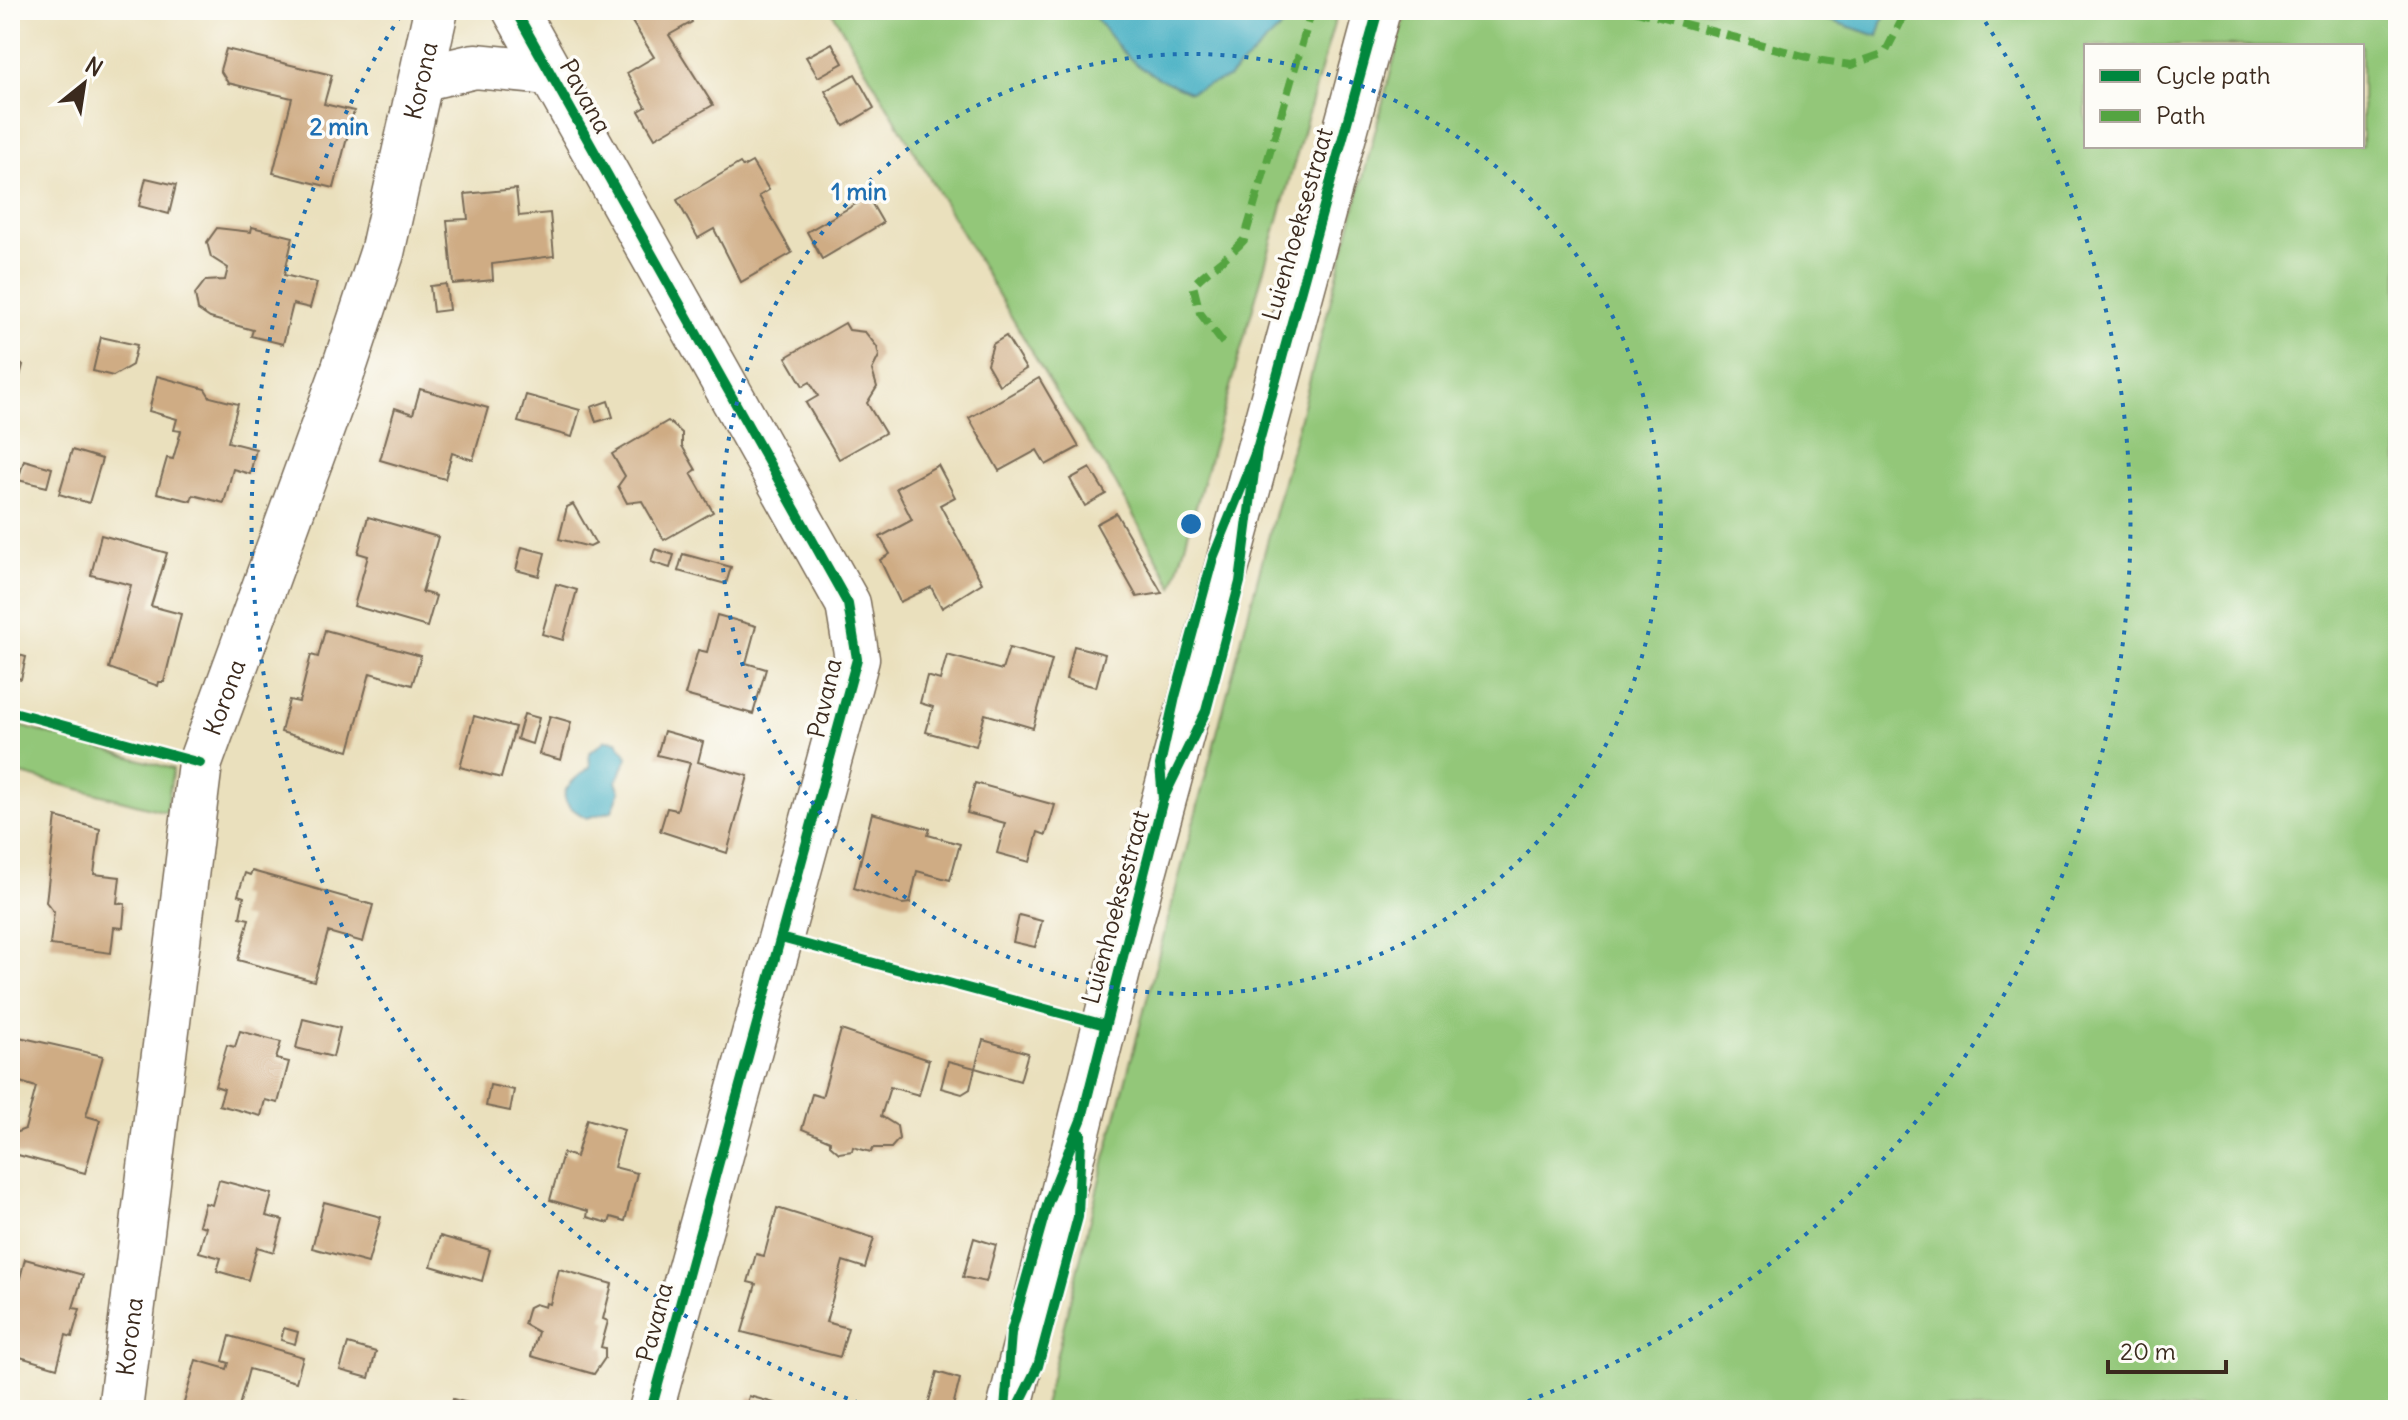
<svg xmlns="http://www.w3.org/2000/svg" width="2408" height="1420" viewBox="0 0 2408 1420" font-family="Delius,sans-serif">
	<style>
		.green { fill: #93c779; stroke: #67784c; stroke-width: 2; fill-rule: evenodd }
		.water { fill: #43aec2; stroke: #3f6c70; stroke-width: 2 }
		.building { fill: #cfac84 }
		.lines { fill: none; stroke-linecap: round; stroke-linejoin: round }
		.minor-casing { stroke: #786a56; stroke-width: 47 }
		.minor { stroke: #fff; stroke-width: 44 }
		.quiet { stroke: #54a441; stroke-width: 8; stroke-dasharray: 16 8; stroke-linecap: butt }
		.cycleway-casing { stroke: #fdfcf7; stroke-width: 15 }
		.cycleway { stroke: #00873e; stroke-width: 10 }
		.ring { fill: none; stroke: #1f6fb2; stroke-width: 4; stroke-dasharray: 4 8 }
		.labels { text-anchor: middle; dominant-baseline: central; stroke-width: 7; stroke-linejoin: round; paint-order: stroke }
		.street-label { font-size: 24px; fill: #3b2a1e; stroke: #fdfcf7 }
		.centre { fill: #1f6fb2; stroke: #fdfcf7; stroke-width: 4 }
		.ring-label { font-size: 24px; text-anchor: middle; font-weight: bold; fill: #1f6fb2; stroke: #fdfcf7; stroke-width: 7; stroke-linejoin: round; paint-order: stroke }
	</style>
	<rect width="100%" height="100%" fill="#fdfcf7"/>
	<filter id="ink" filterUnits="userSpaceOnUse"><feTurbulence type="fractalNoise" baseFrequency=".0125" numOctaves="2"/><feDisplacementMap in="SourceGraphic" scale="16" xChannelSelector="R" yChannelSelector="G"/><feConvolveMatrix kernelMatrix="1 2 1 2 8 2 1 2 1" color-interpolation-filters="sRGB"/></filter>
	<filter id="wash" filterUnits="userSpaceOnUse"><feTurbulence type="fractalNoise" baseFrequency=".006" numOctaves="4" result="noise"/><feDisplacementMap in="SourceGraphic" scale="32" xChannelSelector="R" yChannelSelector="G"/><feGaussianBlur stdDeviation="1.8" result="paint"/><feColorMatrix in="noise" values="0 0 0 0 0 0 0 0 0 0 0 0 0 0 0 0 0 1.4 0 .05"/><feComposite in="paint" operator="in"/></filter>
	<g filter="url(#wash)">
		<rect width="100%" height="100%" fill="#eae0bd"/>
		<g class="green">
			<path d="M831,10H1090C1126,58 1133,69 1190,92L1289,20L1291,10H1338L1173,587L1115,482L1056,393Z"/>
			<path d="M1407,10H1797L1878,36L1886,10H2398V1410H1043L1102,1170ZM2086,46H2362V146H2086Z"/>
			<polygon points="10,723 173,769 166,812 10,771"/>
		</g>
		<g class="water">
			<path d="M1090,10H1291L1289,20L1228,78L1190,92C1133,69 1126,58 1090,10Z"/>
			<polygon points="1797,10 1886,10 1878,36"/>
			<path d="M606,740L617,741L628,757L616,782L620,791L612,811L587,818C548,798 567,785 590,767L589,753Z"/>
		</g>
		<g id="blocks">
			<g class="building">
				<polygon points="641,10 686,10 692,22 669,35 713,105 655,138 639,111 646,107 627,73 654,57 629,17"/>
				<polygon points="832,43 843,63 818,77 806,57"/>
				<polygon points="226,49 332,75 324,104 354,111 334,188 273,173 292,98 228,83 220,70"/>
				<polygon points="855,74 874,108 844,126 825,91"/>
				<polygon points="752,162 769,190 759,196 792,253 741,282 714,229 698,238 677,200 740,163 743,167"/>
				<polygon points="146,178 176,185 169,214 139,206"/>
				<polygon points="516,189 519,216 550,213 554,256 492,264 493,280 453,284 447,220 468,219 465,194"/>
				<polygon points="868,197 883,223 822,259 807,232"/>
				<polygon points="252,227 293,237 284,275 317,283 310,308 293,304 283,344 251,336 253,330 210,318 198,310 195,294 205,281 225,280 228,268 211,257 207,242 217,228 251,232"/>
				<polygon points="446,284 449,310 433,312 430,286"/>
				<polygon points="845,323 849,330 865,332 877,347 879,356 872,370 877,387 867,403 885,433 839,459 806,403 818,396 810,382 803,386 786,357"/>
				<polygon points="1006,336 1026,369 999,385 987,364 993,344"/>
				<polygon points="101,337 137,345 132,365 113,376 93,371"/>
				<polygon points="10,362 23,365 16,391 10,390"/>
				<polygon points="157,376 205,389 210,397 238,404 228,442 256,449 250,474 233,469 224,503 193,495 191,501 157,493 167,458 173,459 181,431 174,430 177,419 149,411"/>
				<polygon points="1039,378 1079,447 1046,465 1037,450 999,471 969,418"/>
				<polygon points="420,389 488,408 473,460 452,453 445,479 380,460 395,408 413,414"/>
				<polygon points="526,395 580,410 572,437 518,422"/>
				<polygon points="608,401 613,417 596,422 591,407"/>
				<polygon points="668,421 682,433 682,446 696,470 691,473 713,512 664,540 642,501 627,503 618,486 625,476 612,454"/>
				<polygon points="72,450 102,459 89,503 59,494"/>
				<polygon points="24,460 52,468 47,487 18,480"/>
				<polygon points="938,465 955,497 940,505 982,583 942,608 931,587 900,602 880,560 890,554 880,537 912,520 896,488"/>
				<polygon points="1090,468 1106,494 1085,506 1070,479"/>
				<polygon points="573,504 596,544 590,547 559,539 567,507"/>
				<polygon points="1116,513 1150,572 1162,593 1137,597 1096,524"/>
				<polygon points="368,517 438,537 422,592 436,596 427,627 354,606 368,556 358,553"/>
				<polygon points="101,535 167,553 151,606 181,614 164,682 159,682 158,686 109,668 131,585 91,575"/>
				<polygon points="522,547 545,553 539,576 516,570"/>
				<polygon points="655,549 674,555 670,568 651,562"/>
				<polygon points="683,554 731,567 726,584 678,571"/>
				<polygon points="556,584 577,590 563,640 542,634"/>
				<polygon points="717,615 756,626 746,663 766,669 753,714 685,695 698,650 707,652"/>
				<polygon points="325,630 421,656 412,685 370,673 349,751 281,732 289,700 299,702 311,655 318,657"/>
				<polygon points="1074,646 1105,654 1096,687 1066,679"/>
				<polygon points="1009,648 1052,660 1033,728 985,714 976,746 926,732 933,707 920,703 927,676 940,680 947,655 1002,670"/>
				<polygon points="15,654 26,657 21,679 10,676"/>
				<polygon points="524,714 539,718 532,744 517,739"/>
				<polygon points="474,716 515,727 501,778 460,767"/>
				<polygon points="550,716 571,722 561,760 539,754"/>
				<polygon points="664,731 703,742 698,762 748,776 727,853 660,831 667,808 677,810 690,763 657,755"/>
				<polygon points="975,783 1055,805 1046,835 1038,832 1030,862 997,853 1005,823 967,813"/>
				<polygon points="872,813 930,829 928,835 960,844 950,880 917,871 910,903 902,904 854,888"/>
				<polygon points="56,817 100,829 94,874 120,877 117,903 125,904 123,928 114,927 111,953 50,945 54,912 46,902"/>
				<polygon points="252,871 373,905 363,942 328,932 314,981 238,960 249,919 240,917 244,897 238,895 245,873 250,875"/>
				<polygon points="1019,915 1042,921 1035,947 1013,942"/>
				<polygon points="303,1019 340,1028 333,1057 296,1048"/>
				<polygon points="841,1030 929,1060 919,1095 890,1087 881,1116 897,1126 899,1139 891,1148 873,1148 871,1152 853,1147 852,1151 839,1153 830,1145 830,1141 802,1129 812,1094 822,1097"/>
				<polygon points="240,1031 281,1042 276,1059 289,1062 278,1103 265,1100 261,1116 219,1105 224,1089 215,1086 227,1045 235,1047"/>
				<polygon points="19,1037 103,1056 86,1116 100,1120 85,1173 18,1155 12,1148 12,1134 25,1129 36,1087 17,1081 14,1090 10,1089 10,1046"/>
				<polygon points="983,1040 1028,1053 1020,1081 975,1068"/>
				<polygon points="948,1061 975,1068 970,1089 962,1094 941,1088"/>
				<polygon points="490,1085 514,1090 510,1111 486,1106"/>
				<polygon points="587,1119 624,1130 614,1167 637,1173 625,1221 611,1217 609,1223 587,1217 588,1211 550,1200 563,1153 576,1157"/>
				<polygon points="219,1180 272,1194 266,1216 283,1220 274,1252 257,1247 248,1280 217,1271 221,1258 199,1252 206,1227 199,1225 205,1203 212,1205"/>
				<polygon points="324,1202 381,1217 368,1263 312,1248"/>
				<polygon points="777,1208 874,1238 865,1268 843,1261 826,1322 848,1328 840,1357 742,1332 756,1284 748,1282 756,1254 764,1256"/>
				<polygon points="440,1236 490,1250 482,1281 431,1266"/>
				<polygon points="974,1238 996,1245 986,1282 963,1277"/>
				<polygon points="25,1259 83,1275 73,1308 80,1309 73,1333 72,1337 66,1335 57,1368 10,1354 10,1316"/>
				<polygon points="559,1269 612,1284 603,1319 608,1321 601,1347 605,1348 605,1358 594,1374 531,1356 538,1332 524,1324 529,1307 535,1304 545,1307 546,1303 550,1304"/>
				<polygon points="284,1328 298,1332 295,1344 281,1340"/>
				<polygon points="230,1336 303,1357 296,1382 249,1369 238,1410 182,1410 196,1360 227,1369 229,1363 223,1361"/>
				<polygon points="348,1344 376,1352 369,1378 340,1370"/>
				<polygon points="937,1372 960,1379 952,1410 928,1405"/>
				<polygon points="749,1396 796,1409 796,1410 745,1410"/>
				<polygon points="453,1399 491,1409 491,1410 450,1410"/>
			</g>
		</g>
	</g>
	<g filter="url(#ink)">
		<use href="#blocks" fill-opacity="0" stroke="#786a56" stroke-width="2"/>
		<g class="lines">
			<defs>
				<g id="minor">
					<polyline points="515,10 848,604 857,659 651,1410"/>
					<polyline points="424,78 475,66 549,73"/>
					<path id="s1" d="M120,1410L200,763L342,374L382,253L436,10"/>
					<polyline points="1009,1410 1126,939 1378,10"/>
				</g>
			</defs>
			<use href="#minor" class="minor-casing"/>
			<use href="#minor" class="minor"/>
			<g class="quiet">
				<polyline points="1633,10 1822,61 1851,65 1885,53 1907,10"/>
				<path d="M1223,343L1200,313L1193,285C1209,268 1228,258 1244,240L1312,10"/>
			</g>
			<defs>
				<g id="cycleway">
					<polyline points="515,10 848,604 857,659 651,1410"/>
					<polyline points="10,711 200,763"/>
					<polyline points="1163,799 1160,765 1175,697 1213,558 1257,449 1378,10"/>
					<polyline points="781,938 1105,1025"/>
					<polyline points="1005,1410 1011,1333 1048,1202 1082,1118 1163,799 1206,711 1240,582 1257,449"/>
					<polyline points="1016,1410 1038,1366 1078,1217 1081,1134"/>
				</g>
			</defs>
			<use href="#cycleway" class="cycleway-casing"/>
			<use href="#cycleway" class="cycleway"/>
		</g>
	</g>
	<g class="ring">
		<circle cx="1191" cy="524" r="470"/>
		<path d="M870 1407A940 940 0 0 1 403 12M1979 12A940 940 0 0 1 1512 1407"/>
	</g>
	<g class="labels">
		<g class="street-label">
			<text stroke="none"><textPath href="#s1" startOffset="1370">Korona</textPath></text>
			<text transform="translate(586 96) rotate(61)">Pavana</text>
			<text transform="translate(1297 224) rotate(-74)">Luienhoeksestraat</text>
			<text stroke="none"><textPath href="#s1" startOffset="722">Korona</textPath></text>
			<text transform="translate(824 698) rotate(-77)">Pavana</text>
			<text transform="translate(1115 907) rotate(-75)">Luienhoeksestraat</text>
			<text transform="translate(654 1322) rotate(-75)">Pavana</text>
			<text stroke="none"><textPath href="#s1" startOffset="74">Korona</textPath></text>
		</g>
	</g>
	<circle cx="1191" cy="524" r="12" class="centre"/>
	<g class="ring-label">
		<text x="339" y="135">2 min</text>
		<text x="859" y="200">1 min</text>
	</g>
	<rect width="2408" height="1420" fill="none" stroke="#fdfcf7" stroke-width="40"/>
	<rect x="2084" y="44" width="280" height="104" fill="#fdfcf7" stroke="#afa8a0" stroke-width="2"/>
	<rect x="2100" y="70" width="40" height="12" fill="#00873e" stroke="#afa8a0" stroke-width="2"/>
	<text x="2156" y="84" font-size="24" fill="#3b2a1e">Cycle path</text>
	<rect x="2100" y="110" width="40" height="12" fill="#54a441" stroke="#afa8a0" stroke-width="2"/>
	<text x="2156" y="124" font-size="24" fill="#3b2a1e">Path</text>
	<g transform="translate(84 84) rotate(30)" stroke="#fdfcf7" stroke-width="6" paint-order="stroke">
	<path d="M0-6L14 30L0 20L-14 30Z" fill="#3b2a1e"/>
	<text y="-12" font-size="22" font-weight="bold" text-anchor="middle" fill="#3b2a1e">N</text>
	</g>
	<path d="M2108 1360v12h118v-12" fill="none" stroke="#3b2a1e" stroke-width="4"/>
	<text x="2120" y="1360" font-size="24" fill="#3b2a1e" stroke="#fdfcf7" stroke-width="6" paint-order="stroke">20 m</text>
</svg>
